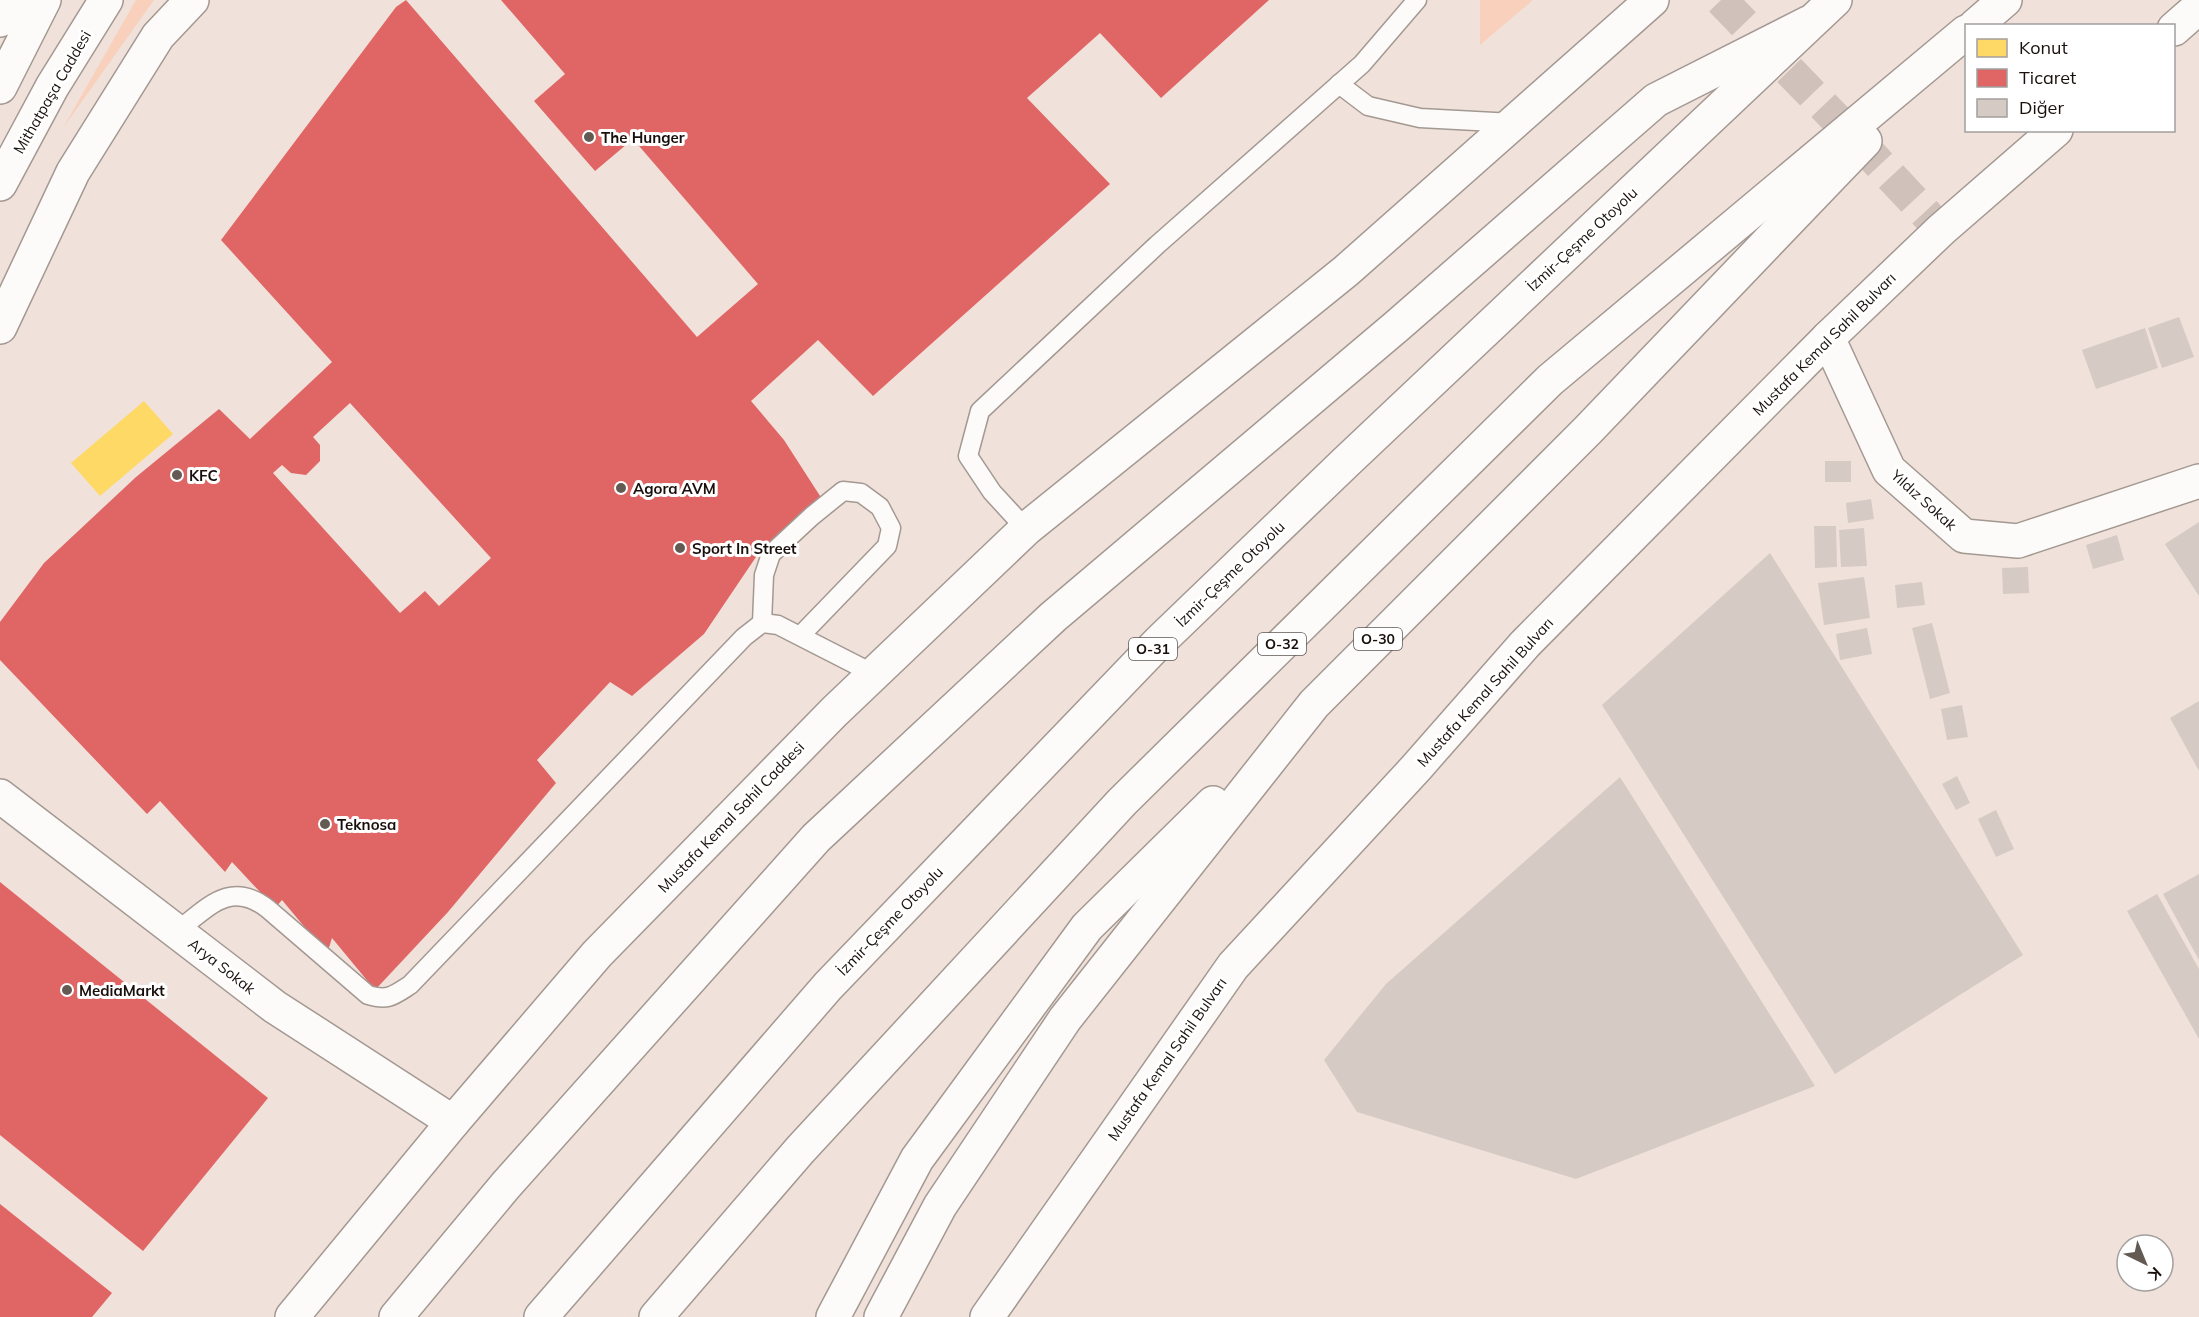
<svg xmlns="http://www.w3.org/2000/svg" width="2199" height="1317" viewBox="0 0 2199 1317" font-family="Mulish,sans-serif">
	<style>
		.green { fill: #f8d0bb }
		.homes { fill: #ffd966 }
		.shops { fill: #e06666; fill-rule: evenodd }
		.building { fill: #d5cac4 }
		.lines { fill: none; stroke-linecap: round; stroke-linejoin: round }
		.secondary-tunnel { stroke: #d0c2bb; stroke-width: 33; stroke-dasharray: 33 16; stroke-linecap: butt }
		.lane-casing { stroke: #a39892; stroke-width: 21 }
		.street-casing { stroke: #a39892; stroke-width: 36 }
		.secondary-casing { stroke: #a39892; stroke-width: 36 }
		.primary-casing { stroke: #a39892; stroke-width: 36 }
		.highway-casing { stroke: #a39892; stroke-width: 36 }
		.lane { stroke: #fdfbf9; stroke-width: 18 }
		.street { stroke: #fdfbf9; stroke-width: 33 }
		.secondary { stroke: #fdfbf9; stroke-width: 33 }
		.primary { stroke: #fdfbf9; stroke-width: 33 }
		.highway { stroke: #fdfbf9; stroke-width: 33 }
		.poi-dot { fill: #645a54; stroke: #fff; stroke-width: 2 }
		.labels { text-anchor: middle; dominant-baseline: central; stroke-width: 6; stroke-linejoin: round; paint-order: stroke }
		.shield { fill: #fff; stroke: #5e5855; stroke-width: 1.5 }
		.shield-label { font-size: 14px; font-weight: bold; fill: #19100c }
		.street-label { font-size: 15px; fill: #19100c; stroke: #fff }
		.poi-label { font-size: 15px; font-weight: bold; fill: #19100c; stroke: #fff; text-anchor: start }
	</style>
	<rect width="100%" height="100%" fill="#f0e2da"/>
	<g class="green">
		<polygon points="136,0 154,0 63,128"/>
		<polygon points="1480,0 1533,0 1480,45"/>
	</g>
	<polygon class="homes" points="144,401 173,434 100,496 71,463"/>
	<g class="shops">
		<path d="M406,0L697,337L758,284L633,139L595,171L534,101L565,74L501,0H1269L1161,98L1100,33L1027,98L1110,184L873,396L818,340L751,401L784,440L822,499L758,554L704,634L632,696L610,682L537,760L556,783L448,912L375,990L332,938L327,954L282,900L275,908L232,862L225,872L160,801L147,814L0,660V622L44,563L136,477L219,409L250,439L332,362L221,240L396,7ZM350,403L491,558L439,606L425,591L400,613L273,473L282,465L291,473L306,475L320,461V445L313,437Z"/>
		<polygon points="0,882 268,1098 143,1251 0,1135"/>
		<polygon points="0,1204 112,1293 92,1317 0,1317"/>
	</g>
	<g class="building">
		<polygon points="2179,317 2194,357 2162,368 2148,328"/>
		<polygon points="2145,328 2158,368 2096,389 2082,350"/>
		<rect x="1825" y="461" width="26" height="21"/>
		<polygon points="1871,499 1874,519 1848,523 1846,503"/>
		<polygon points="2199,522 2199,596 2165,544"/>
		<polygon points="1814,526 1836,526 1837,567 1815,568"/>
		<polygon points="1864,528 1867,566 1841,567 1839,530"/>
		<polygon points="2117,535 2124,560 2093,569 2086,545"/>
		<polygon points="1770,553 2023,955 1835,1074 1602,705"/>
		<polygon points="2028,567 2029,593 2003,594 2002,568"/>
		<polygon points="1864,577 1870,618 1824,625 1818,583"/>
		<polygon points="1922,582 1925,605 1897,608 1895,585"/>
		<polygon points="1932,623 1950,693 1930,699 1912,628"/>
		<polygon points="1867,628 1872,654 1840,660 1836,634"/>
		<polygon points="2199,701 2199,771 2170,718"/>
		<polygon points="1962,705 1968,737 1947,740 1941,709"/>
		<polygon points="1957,776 1970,803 1956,810 1942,784"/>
		<polygon points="1620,777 1815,1086 1576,1179 1357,1112 1324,1060 1386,984"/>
		<polygon points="1996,810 2014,849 1996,857 1978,819"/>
		<polygon points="2199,874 2199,960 2163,894"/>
		<polygon points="2157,894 2199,969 2199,1039 2127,911"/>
	</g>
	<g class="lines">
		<polyline class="secondary-tunnel" points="1721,0 1871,155 1941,230"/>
		<defs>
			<g id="lane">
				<polyline points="1339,84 1368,106 1420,118 1513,123"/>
				<polyline points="1026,529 992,492 968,456 980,411 1157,245 1362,64 1417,0"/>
				<polyline points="762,623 764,575 771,554 812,516 843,491 861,493 880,507 891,528 887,546 801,635"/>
				<path d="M177,931C208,908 230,879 268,909L368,995C388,1001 393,996 410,985L744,637L762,623L778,625L874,674"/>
			</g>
			<g id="street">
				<polyline points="1828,338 1889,470 1964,536 2018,541 2199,481"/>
				<polyline points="0,796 275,1007 453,1122"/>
			</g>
			<g id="secondary">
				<polyline points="2174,29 2199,7"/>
				<polyline points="292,1317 453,1122 597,954 834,712 1026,529 1346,271 1652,0"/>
				<polyline points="987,1317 1233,966 1416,768 1525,644 1828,338 1941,230 2056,130"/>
			</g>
			<g id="primary">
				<polyline points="0,20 16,0"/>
				<polyline points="0,87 44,0"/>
				<polyline points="0,184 52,87 106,0"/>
				<polyline points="0,327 73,172 158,36 192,0"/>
			</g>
			<g id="highway">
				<polyline points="1975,26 2005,0"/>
				<polyline points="396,1317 506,1185 816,838 1053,617 1397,326 1656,100 1808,23"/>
				<polyline points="541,1317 828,986 1159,642 1346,462 1835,0"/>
				<polyline points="656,1317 800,1150 1122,802 1550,380 1966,32"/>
				<polyline points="833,1317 917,1159 1087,927 1213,803"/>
				<polyline points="881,1317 940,1206 1065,1019 1314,704 1588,430 1865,141"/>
			</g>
		</defs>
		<use href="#lane" class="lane-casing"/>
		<use href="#street" class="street-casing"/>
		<use href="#secondary" class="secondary-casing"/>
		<use href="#primary" class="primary-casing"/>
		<use href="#highway" class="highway-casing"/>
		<use href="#lane" class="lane"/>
		<use href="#street" class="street"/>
		<use href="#secondary" class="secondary"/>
		<use href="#primary" class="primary"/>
		<use href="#highway" class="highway"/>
	</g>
	<g class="poi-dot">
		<circle cx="589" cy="137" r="6"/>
		<circle cx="177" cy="475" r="6"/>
		<circle cx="621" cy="488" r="6"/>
		<circle cx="680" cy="548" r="6"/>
		<circle cx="325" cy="824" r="6"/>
		<circle cx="67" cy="990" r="6"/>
	</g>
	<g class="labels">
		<g class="shield">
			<rect x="1354" y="628" width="48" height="22" rx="4.5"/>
			<rect x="1258" y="633" width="48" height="22" rx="4.5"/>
			<rect x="1129" y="638" width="48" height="22" rx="4.5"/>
		</g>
		<g class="shield-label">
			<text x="1378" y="639">O-30</text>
			<text x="1282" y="644">O-32</text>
			<text x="1153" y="649">O-31</text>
		</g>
		<g class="street-label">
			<text transform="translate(52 92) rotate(-60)">Mithatpaşa Caddesi</text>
			<text transform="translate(1582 239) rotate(-43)">İzmir-Çeşme Otoyolu</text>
			<text transform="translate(1824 344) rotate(-45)">Mustafa Kemal Sahil Bulvarı</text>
			<text transform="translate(1924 500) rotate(42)">Yıldız Sokak</text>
			<text transform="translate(1230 574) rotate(-44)">İzmir-Çeşme Otoyolu</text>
			<text transform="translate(1485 692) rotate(-48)">Mustafa Kemal Sahil Bulvarı</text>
			<text transform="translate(731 817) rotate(-46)">Mustafa Kemal Sahil Caddesi</text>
			<text transform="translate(890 921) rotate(-46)">İzmir-Çeşme Otoyolu</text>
			<text transform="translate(222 966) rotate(38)">Arya Sokak</text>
			<text transform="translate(1167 1059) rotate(-55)">Mustafa Kemal Sahil Bulvarı</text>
		</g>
		<g class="poi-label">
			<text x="601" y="137">The Hunger</text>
			<text x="189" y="475">KFC</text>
			<text x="633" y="488">Agora AVM</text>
			<text x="692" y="548">Sport In Street</text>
			<text x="337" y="824">Teknosa</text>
			<text x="79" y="990">MediaMarkt</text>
		</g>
	</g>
	<rect x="1965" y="24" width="210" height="108" fill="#ffffff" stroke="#a39f9e" stroke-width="1.5"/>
	<rect x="1977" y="39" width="30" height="18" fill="#ffd966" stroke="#a39f9e" stroke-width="1.5"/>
	<text x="2019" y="54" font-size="18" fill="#19100c">Konut</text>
	<rect x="1977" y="69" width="30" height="18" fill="#e06666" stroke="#a39f9e" stroke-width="1.5"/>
	<text x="2019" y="84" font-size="18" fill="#19100c">Ticaret</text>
	<rect x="1977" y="99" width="30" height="18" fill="#d5cac4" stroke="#a39f9e" stroke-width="1.5"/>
	<text x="2019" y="114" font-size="18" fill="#19100c">Diğer</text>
	<g transform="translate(2145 1263) rotate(137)"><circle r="28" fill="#ffffff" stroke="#a39f9e" stroke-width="1.5"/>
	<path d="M0-4.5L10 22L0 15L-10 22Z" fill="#645a54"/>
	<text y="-9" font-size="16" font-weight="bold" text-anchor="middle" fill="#19100c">K</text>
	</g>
</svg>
